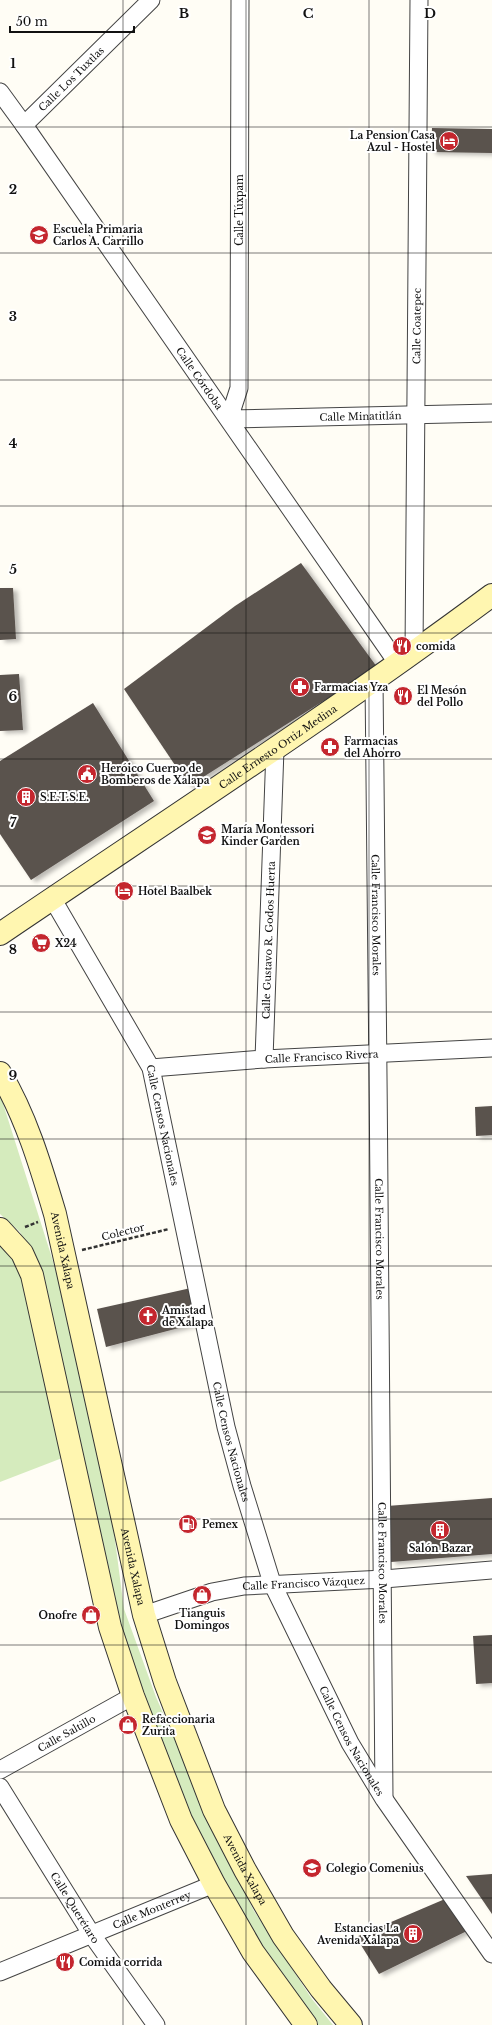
<svg xmlns="http://www.w3.org/2000/svg" width="492" height="2025" viewBox="0 0 492 2025" font-family="'Libre Baskerville',serif">
	<style>
		.green { fill: #d5ebbd }
		.building { fill: #5a524d; filter: url(#shadow) }
		.lines { fill: none; stroke-linecap: round; stroke-linejoin: round }
		.minor-casing { stroke: #444; stroke-width: 19 }
		.secondary-casing { stroke: #333; stroke-width: 24 }
		.path { stroke: #333; stroke-width: 2.5; stroke-dasharray: 4 2; stroke-linecap: butt }
		.minor { stroke: #fff; stroke-width: 17 }
		.secondary { stroke: #fff6b0; stroke-width: 22 }
		.grid { fill: none; stroke: #111; stroke-width: 1; stroke-opacity: 0.55 }
		.labels { text-anchor: middle; dominant-baseline: central; stroke-width: 4; stroke-linejoin: round; paint-order: stroke }
		.street-label { font-size: 10px; fill: #111; stroke: #fff }
		.poi-label { font-size: 10px; font-weight: bold; fill: #111; stroke: #fff; text-anchor: start }
		.grid-label { font-size: 13px; text-anchor: middle; font-weight: bold; fill: #111; stroke: #fff; stroke-width: 4; stroke-linejoin: round; paint-order: stroke }
	</style>
	<defs>
		<filter id="shadow"><feDropShadow dx="4.5" dy="2.5" stdDeviation="2" flood-color="#0004"/></filter>
	</defs>
	<rect width="100%" height="100%" fill="#fffdf5"/>
	<g class="green">
		<polygon points="0,1094 52,1258 75,1341 103,1448 124,1609 156,1697 219,1841 254,1911 312,1999 333,2025 310,2025 195,1854 112,1614 35,1264 20,1232 0,1214"/>
		<polygon points="0,1226 18,1248 70,1455 0,1482"/>
	</g>
	<g class="building">
		<polygon points="432,128 492,129 492,153 431,152"/>
		<polygon points="301,563 377,667 189,786 124,689 235,606"/>
		<polygon points="0,588 13,588 16,639 0,640"/>
		<polygon points="19,674 23,730 0,731 0,675"/>
		<polygon points="93,703 154,801 31,880 0,834 0,761"/>
		<polygon points="492,1106 492,1135 476,1136 475,1107"/>
		<polygon points="191,1288 198,1323 106,1347 97,1309"/>
		<polygon points="492,1498 492,1554 391,1562 387,1506"/>
		<polygon points="492,1635 492,1683 476,1684 473,1636"/>
		<polygon points="492,1874 492,1914 466,1876"/>
		<polygon points="452,1896 469,1930 379,1974 356,1937"/>
	</g>
	<g class="lines">
		<defs>
			<g id="minor">
				<path id="s1" d="M240,0L239,388L229,419L492,413"/>
				<path id="s2" d="M0,92L24,125L398,664"/>
				<path id="s3" d="M24,125L151,0"/>
				<path id="s4" d="M414,653L419,0"/>
				<path id="s5" d="M374,679C377,1052 383,1425 384,1798"/>
				<path id="s6" d="M52,898L151,1068L226,1427L242,1486L272,1583L350,1743L384,1799L492,1954"/>
				<path id="s7" d="M264,1059L275,749"/>
				<path id="s8" d="M151,1068L264,1059L492,1048"/>
				<path id="s9" d="M144,1615L212,1592L244,1586L384,1579L492,1570"/>
				<path id="s10" d="M0,1770L133,1696"/>
				<path id="s11" d="M0,1787L92,1935L156,2025"/>
				<path id="s12" d="M0,1972L214,1884"/>
			</g>
			<g id="secondary">
				<path id="s13" d="M0,934C165,822 332,714 492,595"/>
				<path id="s14" d="M0,1073C26,1116 41,1167 55,1214L144,1615L165,1682L214,1810L245,1870L283,1936L321,1989L351,2025"/>
				<polyline points="0,1229 22,1253 32,1275 110,1627 133,1696 181,1820 214,1884 253,1952 306,2025"/>
			</g>
		</defs>
		<use href="#minor" class="minor-casing"/>
		<use href="#secondary" class="secondary-casing"/>
		<g class="path">
			<polyline points="25,1227 38,1222"/>
			<polyline points="82,1250 169,1229"/>
		</g>
		<use href="#minor" class="minor"/>
		<use href="#secondary" class="secondary"/>
	</g>
	<path class="grid" d="M123,0V2025M246,0V2025M369,0V2025M0,127H492M0,253H492M0,380H492M0,506H492M0,633H492M0,759H492M0,886H492M0,1012H492M0,1139H492M0,1266H492M0,1392H492M0,1519H492M0,1645H492M0,1772H492M0,1898H492"/>
	<defs>
		<symbol id="hotel-disc" viewBox="-11 -11 22 22"><circle r="9.5" fill="#c4262e" stroke="#fff"/><path d="M-6-4.5h1.5V1H6V5H4.5V3h-9V5H-6ZM-4 0a1.8 1.8 0 1 1 3.6 0ZM.5 0V-2.5h3Q6-2.5 6 0Z" fill="#fff"/></symbol>
		<symbol id="school-disc" viewBox="-11 -11 22 22"><circle r="9.5" fill="#c4262e" stroke="#fff"/><path d="M0-5L7-2L0 1L-7-2ZM-4 1L0 2.5L4 1V4Q0 6-4 4Z" fill="#fff"/></symbol>
		<symbol id="restaurant-disc" viewBox="-11 -11 22 22"><circle r="9.5" fill="#c4262e" stroke="#fff"/><path d="M-5-6h1v4h1v-4h1v4h1v-4h1v5L-1.5 .5V6h-2V.5L-5-1ZM5-6V6H3V1.5H1.5Q1.5-4 5-6Z" fill="#fff"/></symbol>
		<symbol id="pharmacy-disc" viewBox="-11 -11 22 22"><circle r="9.5" fill="#c4262e" stroke="#fff"/><path d="M-2-6h4v4h4v4h-4v4h-4v-4h-4v-4h4Z" fill="#fff"/></symbol>
		<symbol id="civic-disc" viewBox="-11 -11 22 22"><circle r="9.5" fill="#c4262e" stroke="#fff"/><path d="M-.6-6.5H3V-4.5H.6V-3L4-1V1h2V6H-6V1h2V-1L-.6-3ZM-1.2 2.5V6h2.4V2.5Z" fill="#fff"/></symbol>
		<symbol id="building-disc" viewBox="-11 -11 22 22"><circle r="9.5" fill="#c4262e" stroke="#fff"/><path d="M-4-6H4V6H1V3H-1V6H-4ZM-2.5-4.3h1.7v1.8h-1.7ZM.8-4.3h1.7v1.8H.8ZM-2.5-1h1.7V.8h-1.7ZM.8-1h1.7V.8H.8Z" fill="#fff"/></symbol>
		<symbol id="supermarket-disc" viewBox="-11 -11 22 22"><circle r="9.5" fill="#c4262e" stroke="#fff"/><path d="M-6-5.5h2.5l.6 2H6L4.5 2H-2.5L-4.4-4H-6ZM-1.5 3.2a1.3 1.3 0 1 0 .1 0ZM3 3.2a1.3 1.3 0 1 0 .1 0Z" fill="#fff"/></symbol>
		<symbol id="church-disc" viewBox="-11 -11 22 22"><circle r="9.5" fill="#c4262e" stroke="#fff"/><path d="M-1.2-6h2.4v3.5h3.3v2.4h-3.3V6h-2.4V-.1h-3.3v-2.4h3.3Z" fill="#fff"/></symbol>
		<symbol id="fuel-disc" viewBox="-11 -11 22 22"><circle r="9.5" fill="#c4262e" stroke="#fff"/><path d="M-5.5-6h7V0h2V4h1.3V-2.5L3-4.5l.8-.8L6-3V5H2.5V1h-1V6h-7ZM-4.2-4.7v3.2H.2V-4.7Z" fill="#fff"/></symbol>
		<symbol id="shop-disc" viewBox="-11 -11 22 22"><circle r="9.5" fill="#c4262e" stroke="#fff"/><path d="M-5-2.5h2.3a2.7 3.5 0 0 1 5.4 0H5L5.5 6h-11ZM-1.5-2.5h3a1.5 2.3 0 0 0-3 0Z" fill="#fff"/></symbol>
	</defs>
	<g fill-rule="evenodd">
		<use href="#hotel-disc" x="438" y="130" width="22" height="22"/>
		<use href="#school-disc" x="28" y="224" width="22" height="22"/>
		<use href="#restaurant-disc" x="391" y="635" width="22" height="22"/>
		<use href="#pharmacy-disc" x="289" y="676" width="22" height="22"/>
		<use href="#restaurant-disc" x="392" y="685" width="22" height="22"/>
		<use href="#pharmacy-disc" x="319" y="736" width="22" height="22"/>
		<use href="#civic-disc" x="76" y="763" width="22" height="22"/>
		<use href="#building-disc" x="15" y="786" width="22" height="22"/>
		<use href="#school-disc" x="196" y="824" width="22" height="22"/>
		<use href="#hotel-disc" x="113" y="880" width="22" height="22"/>
		<use href="#supermarket-disc" x="30" y="932" width="22" height="22"/>
		<use href="#church-disc" x="137" y="1305" width="22" height="22"/>
		<use href="#fuel-disc" x="177" y="1513" width="22" height="22"/>
		<use href="#building-disc" x="429" y="1519" width="22" height="22"/>
		<use href="#shop-disc" x="191" y="1584" width="22" height="22"/>
		<use href="#shop-disc" x="80" y="1604" width="22" height="22"/>
		<use href="#shop-disc" x="117" y="1714" width="22" height="22"/>
		<use href="#school-disc" x="301" y="1857" width="22" height="22"/>
		<use href="#building-disc" x="402" y="1923" width="22" height="22"/>
		<use href="#restaurant-disc" x="54" y="1951" width="22" height="22"/>
	</g>
	<g class="labels">
		<g class="street-label">
			<text stroke="none"><textPath href="#s3" startOffset="66">Calle Los Tuxtlas</textPath></text>
			<text transform="translate(239 210) rotate(-90)">Calle Túxpam</text>
			<text stroke="none"><textPath href="#s4" startOffset="327">Calle Coatepec</textPath></text>
			<text stroke="none"><textPath href="#s2" startOffset="349">Calle Córdoba</textPath></text>
			<text stroke="none"><textPath href="#s1" startOffset="552">Calle Minatitlán</textPath></text>
			<text stroke="none"><textPath href="#s13" startOffset="335">Calle Ernesto Ortiz Medina</textPath></text>
			<text stroke="none"><textPath href="#s5" startOffset="236">Calle Francisco Morales</textPath></text>
			<text stroke="none"><textPath href="#s7" startOffset="119">Calle Gustavo R. Godos Huerta</textPath></text>
			<text stroke="none"><textPath href="#s8" startOffset="171">Calle Francisco Rivera</textPath></text>
			<text stroke="none"><textPath href="#s6" startOffset="255">Calle Censos Nacionales</textPath></text>
			<text transform="translate(123 1232) rotate(-14)">Colector</text>
			<text stroke="none"><textPath href="#s5" startOffset="560">Calle Francisco Morales</textPath></text>
			<text stroke="none"><textPath href="#s14" startOffset="189">Avenida Xalapa</textPath></text>
			<text stroke="none"><textPath href="#s6" startOffset="579">Calle Censos Nacionales</textPath></text>
			<text stroke="none"><textPath href="#s5" startOffset="884">Calle Francisco Morales</textPath></text>
			<text stroke="none"><textPath href="#s14" startOffset="513">Avenida Xalapa</textPath></text>
			<text stroke="none"><textPath href="#s9" startOffset="164">Calle Francisco Vázquez</textPath></text>
			<text stroke="none"><textPath href="#s10" startOffset="76">Calle Saltillo</textPath></text>
			<text stroke="none"><textPath href="#s6" startOffset="903">Calle Censos Nacionales</textPath></text>
			<text stroke="none"><textPath href="#s14" startOffset="837">Avenida Xalapa</textPath></text>
			<text stroke="none"><textPath href="#s11" startOffset="142">Calle Querétaro</textPath></text>
			<text stroke="none"><textPath href="#s12" startOffset="164">Calle Monterrey</textPath></text>
		</g>
		<g class="poi-label">
			<text x="435" y="135" text-anchor="end">La Pension Casa<tspan x="435" dy="12">Azul - Hostel</tspan></text>
			<text x="53" y="229">Escuela Primaria<tspan x="53" dy="12">Carlos A. Carrillo</tspan></text>
			<text x="416" y="646">comida</text>
			<text x="314" y="687">Farmacias Yza</text>
			<text x="417" y="690">El Mesón<tspan x="417" dy="12">del Pollo</tspan></text>
			<text x="344" y="741">Farmacias<tspan x="344" dy="12">del Ahorro</tspan></text>
			<text x="101" y="768">Heróico Cuerpo de<tspan x="101" dy="12">Bomberos de Xalapa</tspan></text>
			<text x="40" y="797">S.E.T.S.E.</text>
			<text x="221" y="829">María Montessori<tspan x="221" dy="12">Kinder Garden</tspan></text>
			<text x="138" y="891">Hotel Baalbek</text>
			<text x="55" y="943">X24</text>
			<text x="162" y="1310">Amistad<tspan x="162" dy="12">de Xalapa</tspan></text>
			<text x="202" y="1524">Pemex</text>
			<text x="440" y="1548" text-anchor="middle">Salón Bazar</text>
			<text x="202" y="1613" text-anchor="middle">Tianguis<tspan x="202" dy="12">Domingos</tspan></text>
			<text x="77" y="1615" text-anchor="end">Onofre</text>
			<text x="142" y="1719">Refaccionaria<tspan x="142" dy="12">Zurita</tspan></text>
			<text x="326" y="1868">Colegio Comenius</text>
			<text x="399" y="1928" text-anchor="end">Estancias La<tspan x="399" dy="12">Avenida Xalapa</tspan></text>
			<text x="79" y="1962">Comida corrida</text>
		</g>
	</g>
	<g class="grid-label">
		<text x="184" y="18">B</text>
		<text x="308" y="18">C</text>
		<text x="430" y="18">D</text>
		<text x="13" y="68">1</text>
		<text x="13" y="194">2</text>
		<text x="13" y="321">3</text>
		<text x="13" y="448">4</text>
		<text x="13" y="574">5</text>
		<text x="13" y="701">6</text>
		<text x="13" y="827">7</text>
		<text x="13" y="954">8</text>
		<text x="13" y="1080">9</text>
	</g>
	<path d="M10 26v6h124v-6" fill="none" stroke="#111111" stroke-width="2"/>
	<text x="16" y="26" font-size="12" fill="#111111" stroke="#ffffff" stroke-width="3" paint-order="stroke">50 m</text>
</svg>
